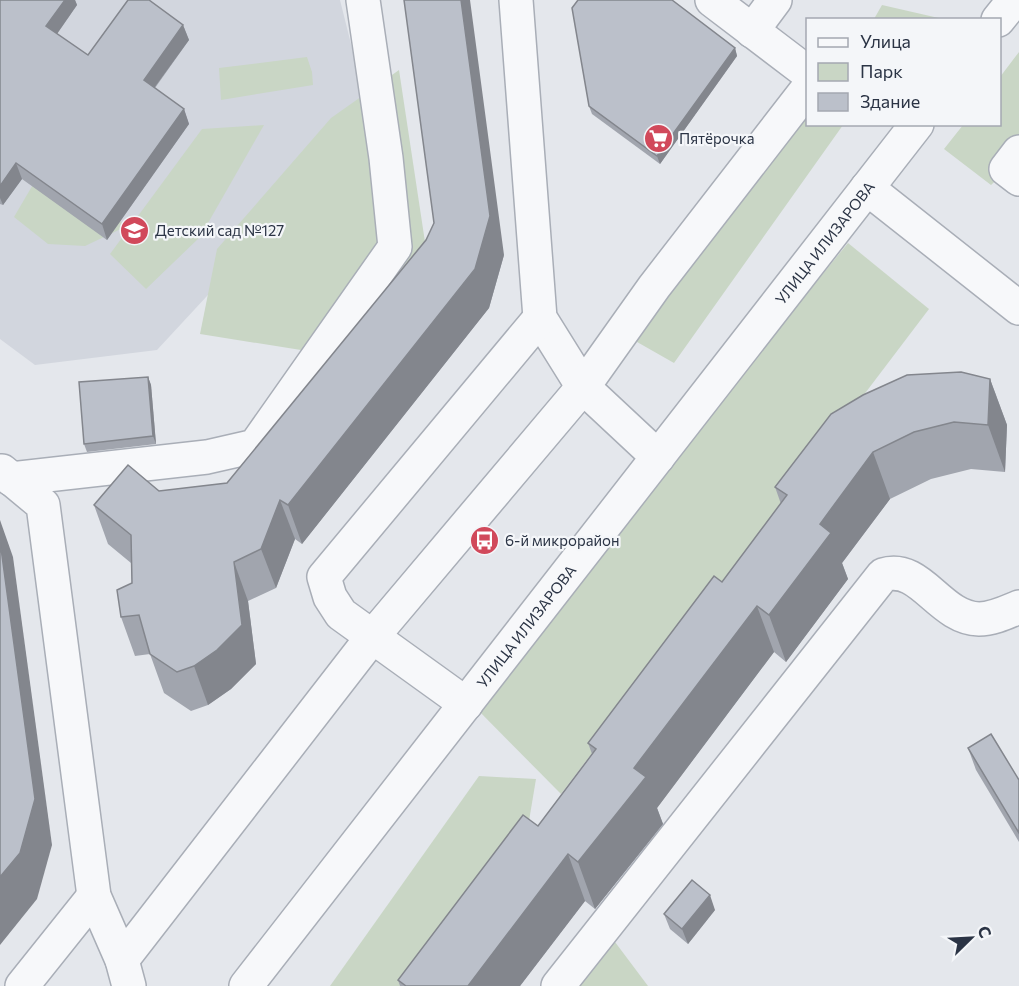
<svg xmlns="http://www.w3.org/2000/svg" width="1019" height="986" viewBox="0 0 1019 986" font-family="Commissioner,sans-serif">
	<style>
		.built { fill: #d2d6de }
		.green { fill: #c9d6c5 }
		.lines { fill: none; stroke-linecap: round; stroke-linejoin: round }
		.minor-casing { stroke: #a9aeb7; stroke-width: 36 }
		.minor { stroke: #f7f8fa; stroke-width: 33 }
		.wall { fill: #a1a5ae }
		.shaded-wall { fill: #83868d }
		.building { fill: #bbc0ca; stroke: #83868d; stroke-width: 1.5 }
		.labels { text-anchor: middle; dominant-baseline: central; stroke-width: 4.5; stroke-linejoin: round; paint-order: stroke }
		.poi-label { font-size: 15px; fill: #2b3445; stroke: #f4f6f9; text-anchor: start }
		.street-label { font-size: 15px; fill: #2b3445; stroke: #f4f6f9 }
	</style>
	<rect width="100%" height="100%" fill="#e4e7ec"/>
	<polygon class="built" points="0,0 340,0 370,120 157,350 35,365 0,339"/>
	<g class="green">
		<polygon points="882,5 943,19 874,19"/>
		<polygon points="1019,52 1019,159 991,185 944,149 963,125 1000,124 1000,77"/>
		<polygon points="307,57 312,72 313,85 221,100 219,68"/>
		<polygon points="399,70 425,242 372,312 326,354 200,334 217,249 331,118"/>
		<polygon points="807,98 808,124 843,125 674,363 623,334"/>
		<polygon points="264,125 200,237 146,289 110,254 202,129"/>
		<polygon points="55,147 69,153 125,227 85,246 48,244 14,217"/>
		<polygon points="848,243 929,309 561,794 472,704"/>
		<polygon points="479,776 536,779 529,821 414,986 330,986"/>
		<polygon points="609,934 648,986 559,986"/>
	</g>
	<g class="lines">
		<defs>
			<g id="minor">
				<polyline points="516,0 540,318 583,387 658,457"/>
				<polyline points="712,0 808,73"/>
				<polyline points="998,20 1014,0"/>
				<polyline points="752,31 775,0"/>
				<polyline points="1019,152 1006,169 1019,179"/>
				<polyline points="867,188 1019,308"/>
				<polyline points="2,471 43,505 94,896 122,960 129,986"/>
				<polyline points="11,479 207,457 255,446 395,247 386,158 363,0"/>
				<polyline points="466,704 341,614 330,597 324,577 540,318"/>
				<polyline points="122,960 373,636 583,387 654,287 808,88"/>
				<polyline points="22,986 94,896"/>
				<path id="s1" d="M246,986L917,124"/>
				<path d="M558,986L883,575C921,563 939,618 979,619C993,619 1007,612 1019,607"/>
			</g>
		</defs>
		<use href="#minor" class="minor-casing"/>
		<use href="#minor" class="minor"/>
	</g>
	<g class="wall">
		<polygon points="0,0 75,0 77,5 57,34 88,55 183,25 189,40 155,88 184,109 189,124 107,240 22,179 3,205 0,204"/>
		<polygon points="735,48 737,56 660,164 592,114 589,106"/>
		<polygon points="504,255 489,308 302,544 295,539 276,588 248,601 256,664 231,689 208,705 191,711 164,693 150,654 135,656 121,617 132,583 131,563 108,544 94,505 159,491 227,483"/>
		<polygon points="148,377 151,385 156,444 87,452 84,444"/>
		<polygon points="990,379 1007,425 1005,472 971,469 931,479 890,499 842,563 848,579 786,662 774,652 657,808 663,824 595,909 585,901 520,986 400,986 398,980 538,826 592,754 588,743 722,582 781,504 775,487"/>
		<polygon points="968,748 1019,780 1019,842 976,770"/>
		<polygon points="715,910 688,944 670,929 664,914"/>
	</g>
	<g class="shaded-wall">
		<polygon points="65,0 75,0 77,5 52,41 46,26"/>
		<polygon points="461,0 470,0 504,255 489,308 302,544 288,505 475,269"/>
		<polygon points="183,25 189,40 149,95 144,80"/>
		<polygon points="735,48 737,56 660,164 657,156"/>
		<polygon points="184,109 189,124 107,240 102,224"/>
		<polygon points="16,163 22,179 3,205 0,198 0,186"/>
		<polygon points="148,377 151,385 156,444 153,436"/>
		<polygon points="990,379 1007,425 1005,472 988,425"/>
		<polygon points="873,452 890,499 842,563 848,579 786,662 769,615 820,524"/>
		<polygon points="280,500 295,539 276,588 261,549"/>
		<polygon points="0,520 13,557 52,845 37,899 0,945"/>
		<polygon points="234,562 248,601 256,664 231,689 208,705 194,666"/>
		<polygon points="757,606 774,652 657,808 663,824 595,909 578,862 634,768"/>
		<polygon points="568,854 585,901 520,986 468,986"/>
		<polygon points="710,895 715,910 688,944 682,929"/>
	</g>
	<g class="building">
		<polygon points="0,0 65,0 46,26 88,55 128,0 149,0 183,25 144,80 184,109 102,224 16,163 0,186"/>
		<polygon points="404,0 461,0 490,216 475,269 288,505 280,500 261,549 234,562 242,625 217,650 194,666 177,672 150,654 139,615 121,617 117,590 132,583 131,535 94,505 128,465 159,491 227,483 426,240 434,223"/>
		<polygon points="578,0 672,0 735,48 657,156 589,106 572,8"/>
		<polygon points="961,372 990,379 988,425 954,422 914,432 873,452 820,524 831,533 769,615 757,606 634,768 646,777 578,862 568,854 468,986 406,986 398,980 523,815 538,826 596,749 588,743 714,576 722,582 787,495 775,487 831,414 863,395 907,375"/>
		<polygon points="148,377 153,436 84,444 79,382"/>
		<polygon points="0,541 35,799 20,853 0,877"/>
		<polygon points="991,734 1019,780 1019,833 968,748"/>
		<polygon points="692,880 710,895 682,929 664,914"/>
	</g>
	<defs>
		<symbol id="supermarket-disc" viewBox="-11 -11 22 22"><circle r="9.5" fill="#d1495b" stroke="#f4f6f9"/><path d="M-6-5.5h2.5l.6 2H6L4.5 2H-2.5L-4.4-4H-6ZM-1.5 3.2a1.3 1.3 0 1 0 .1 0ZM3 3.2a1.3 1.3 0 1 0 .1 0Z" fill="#fff"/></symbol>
		<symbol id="school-disc" viewBox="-11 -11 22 22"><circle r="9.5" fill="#d1495b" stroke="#f4f6f9"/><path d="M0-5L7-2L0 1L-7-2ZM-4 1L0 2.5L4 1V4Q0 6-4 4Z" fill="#fff"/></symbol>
		<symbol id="bus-disc" viewBox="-11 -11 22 22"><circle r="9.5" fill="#d1495b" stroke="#f4f6f9"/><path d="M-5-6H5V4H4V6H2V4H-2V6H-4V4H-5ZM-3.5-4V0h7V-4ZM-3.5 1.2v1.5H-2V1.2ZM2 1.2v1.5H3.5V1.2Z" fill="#fff"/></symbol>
	</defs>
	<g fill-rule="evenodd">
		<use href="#supermarket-disc" x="642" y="122" width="33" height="33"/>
		<use href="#school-disc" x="118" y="214" width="33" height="33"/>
		<use href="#bus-disc" x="468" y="524" width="33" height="33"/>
	</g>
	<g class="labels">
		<g class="poi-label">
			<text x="679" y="138">Пятёрочка</text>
			<text x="155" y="230">Детский сад №127</text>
			<text x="505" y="540">6-й микрорайон</text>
		</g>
		<g class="street-label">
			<text stroke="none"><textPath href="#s1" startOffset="942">УЛИЦА ИЛИЗАРОВА</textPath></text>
			<text stroke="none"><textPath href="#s1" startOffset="456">УЛИЦА ИЛИЗАРОВА</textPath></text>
		</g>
	</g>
	<rect x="806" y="18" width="195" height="108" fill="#f4f6f9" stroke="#a4a8b1" stroke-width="1.5"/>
	<rect x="818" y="38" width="30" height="9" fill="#f7f8fa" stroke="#a4a8b1" stroke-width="1.5"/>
	<text x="860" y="48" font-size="18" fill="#2b3445">Улица</text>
	<rect x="818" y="63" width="30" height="18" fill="#c9d6c5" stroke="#a4a8b1" stroke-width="1.5"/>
	<text x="860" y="78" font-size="18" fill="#2b3445">Парк</text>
	<rect x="818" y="93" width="30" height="18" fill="#bbc0ca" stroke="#a4a8b1" stroke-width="1.5"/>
	<text x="860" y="108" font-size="18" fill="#2b3445">Здание</text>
	<g transform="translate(971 938) rotate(66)" stroke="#f4f6f9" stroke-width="4.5" paint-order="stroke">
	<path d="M0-4.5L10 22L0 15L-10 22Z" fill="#2b3445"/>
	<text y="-9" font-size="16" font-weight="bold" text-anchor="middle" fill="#2b3445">С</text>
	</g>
</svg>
